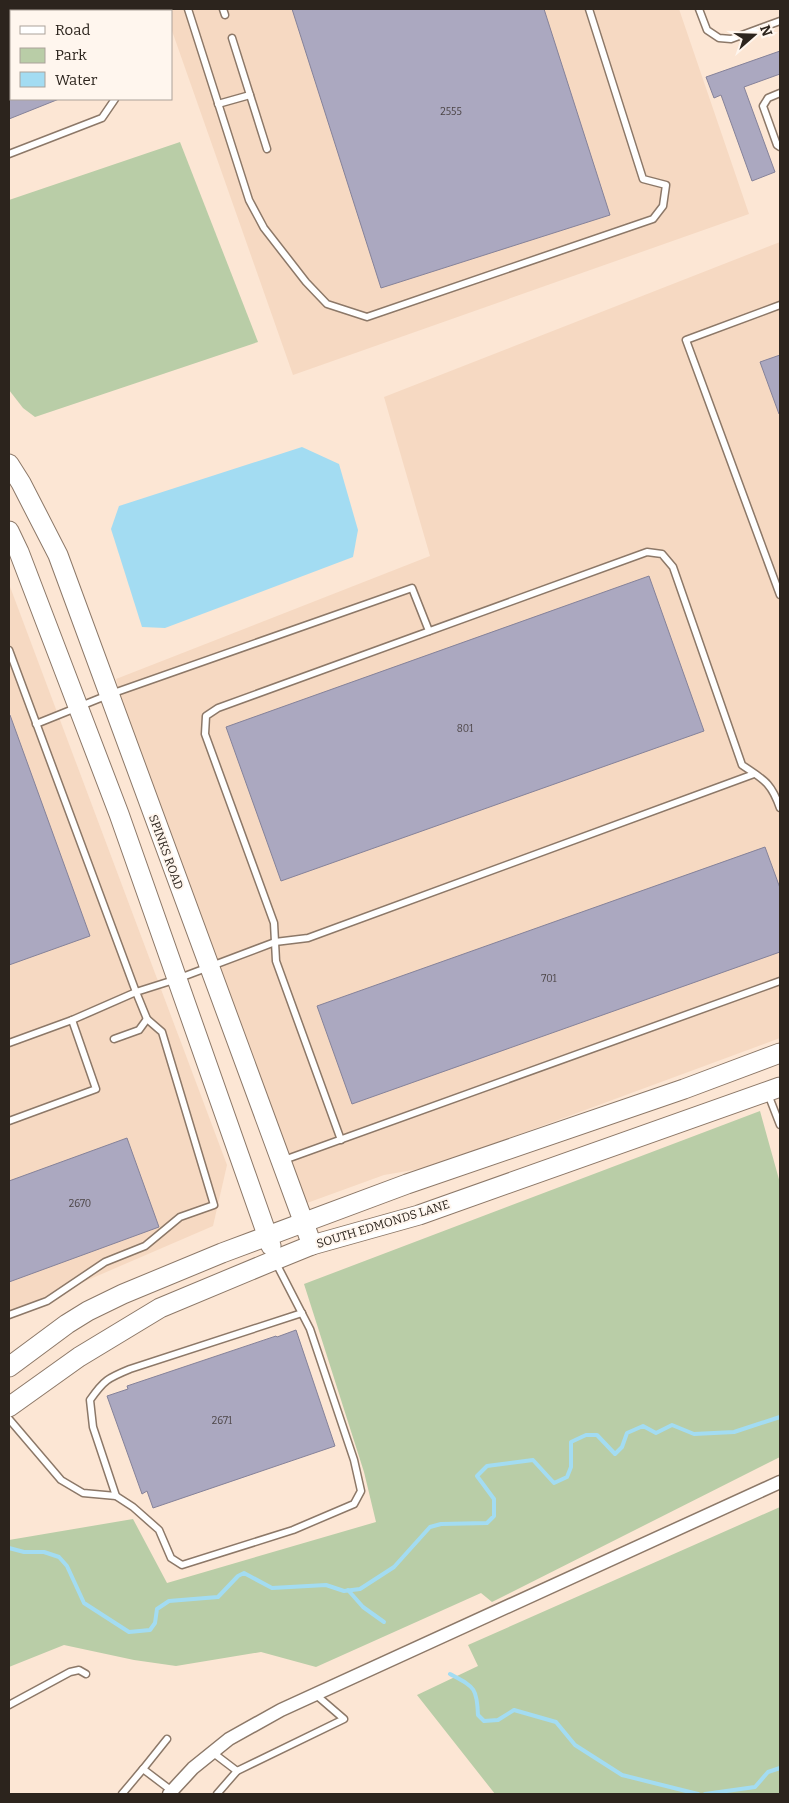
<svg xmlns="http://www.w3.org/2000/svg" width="789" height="1803" viewBox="0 0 789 1803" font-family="Bitter,serif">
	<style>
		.built { fill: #f6d9c2 }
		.green { fill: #b9cda7 }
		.water { fill: #a3dcf2 }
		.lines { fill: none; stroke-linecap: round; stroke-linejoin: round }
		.stream { stroke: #a3dcf2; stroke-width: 4 }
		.building { fill: #aba8c0; stroke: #858299 }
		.lane-casing { stroke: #8c7868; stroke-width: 9 }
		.street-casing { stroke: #8c7868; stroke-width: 15 }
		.secondary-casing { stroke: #8c7868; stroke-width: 21 }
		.lane { stroke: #fff; stroke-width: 6 }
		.street { stroke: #fff; stroke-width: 12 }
		.secondary { stroke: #fff; stroke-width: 19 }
		.labels { text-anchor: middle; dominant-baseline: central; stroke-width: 4; stroke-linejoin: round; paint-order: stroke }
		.number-label { font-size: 10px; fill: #4c4546 }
		.street-label { font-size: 12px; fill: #2c241d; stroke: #fff6ee }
	</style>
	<rect width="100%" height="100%" fill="#fce6d4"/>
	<g class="built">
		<polygon points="164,9 679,9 749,214 293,375 171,28 171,11 165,11"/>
		<polygon points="780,242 780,1038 431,1167 384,1175 307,1203 278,1134 124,710 116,679 430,556 384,397"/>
		<polygon points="9,584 227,1165 213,1226 9,1314"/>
	</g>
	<g class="green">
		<polygon points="180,142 258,342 35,417 23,408 9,390 9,200"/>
		<polygon points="760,1111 780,1183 780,1457 492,1602 481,1593 316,1667 261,1652 176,1666 134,1660 64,1645 9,1667 9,1540 133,1519 167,1583 376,1522 364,1472 304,1284"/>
		<polygon points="780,1507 780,1794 495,1794 417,1695 478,1666 468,1645"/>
	</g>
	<polygon class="water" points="302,447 339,464 358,530 353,557 165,628 142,627 111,529 119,506"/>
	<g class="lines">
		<g class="stream">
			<polyline points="9,1548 24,1552 44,1552 59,1557 67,1566 84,1603 129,1632 150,1630 155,1623 157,1609 169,1601 218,1597 238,1576 244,1573 272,1588 326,1585 344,1591 360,1589 394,1567 430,1527 441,1524 487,1523 494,1516 494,1499 477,1476 487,1466 533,1460 554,1483 567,1477 571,1467 571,1442 586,1435 597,1435 615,1454 622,1447 627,1433 643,1426 656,1433 672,1425 694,1434 734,1432 780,1417"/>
			<polyline points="348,1590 363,1607 384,1622"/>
			<path d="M450,1674C474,1687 477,1687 478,1715L484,1721L498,1720L514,1710L556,1722L575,1745L622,1775L698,1794"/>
			<polyline points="705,1794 755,1787 768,1772 780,1768"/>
		</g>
	</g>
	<g class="building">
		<polygon points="292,9 544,9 610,215 381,288"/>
		<polygon points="780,51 780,74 744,87 775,172 752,181 721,95 714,98 706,77"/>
		<polygon points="9,99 59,99 9,119"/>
		<polygon points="780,355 780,413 779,414 760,362"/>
		<polygon points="649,576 704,731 281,881 226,727"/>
		<polygon points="9,715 10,715 90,936 9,965"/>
		<polygon points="765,847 780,888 780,952 352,1104 317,1006"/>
		<polygon points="127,1138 159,1227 9,1282 9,1181"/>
		<polygon points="296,1330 335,1446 153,1508 147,1491 142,1494 107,1396 128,1389 127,1386 276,1336 277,1337"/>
	</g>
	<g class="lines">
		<defs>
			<g id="lane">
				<polyline points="97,9 98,11"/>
				<polyline points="188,9 249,200 264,228 306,282 327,304 367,317 653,219 663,206 666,185 643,179 589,9"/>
				<polyline points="223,9 225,15"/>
				<polyline points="699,9 707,30 719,38 731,39 780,21"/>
				<polyline points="232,38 267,149"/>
				<polyline points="780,93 768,98 763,106 777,145 780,147"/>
				<polyline points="218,104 250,95"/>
				<polyline points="9,154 102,118 115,99"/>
				<polyline points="780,305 686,340 780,595"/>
				<polyline points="9,650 136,992 72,1020 96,1089 9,1121"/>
				<polyline points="36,724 108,695 412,588 429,631"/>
				<polyline points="114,1039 139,1030 147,1019"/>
				<polyline points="9,1043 72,1020"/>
				<polyline points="768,1094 780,1125"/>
				<path d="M341,1140L276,961L274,923L205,734L206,716L218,708L647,552L662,554L673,567L742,765C764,780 771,782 780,808"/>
				<polyline points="284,1160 780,981"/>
				<polyline points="9,1315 47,1301 105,1262 145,1246 180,1217 214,1205 162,1032 147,1019 136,992 177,979 275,942 308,938 754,774"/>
				<polyline points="9,1419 61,1480 83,1493 116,1496 133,1507 159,1530 171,1558 182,1565 293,1530 354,1504 361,1491 354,1460 310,1329 276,1263"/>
				<path d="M116,1496L93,1427L90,1400C104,1380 108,1378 130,1369L302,1313"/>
				<polyline points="9,1705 70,1672 79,1670 86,1674"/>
				<polyline points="167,1739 143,1769 172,1791"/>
				<polyline points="212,1752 237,1771"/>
				<polyline points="122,1794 143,1769"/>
				<polyline points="217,1794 237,1771 344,1719 315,1694"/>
			</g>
			<polyline id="street" points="169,1794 193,1768 229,1739 281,1710 780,1482"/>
			<g id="secondary">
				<polyline points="9,464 21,483 58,555 312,1245"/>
				<polyline points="9,531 19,552 119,814 271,1246"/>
				<polyline points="9,1367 67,1324 88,1311 123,1294 222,1253 407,1184 684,1089 780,1053"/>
				<polyline points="9,1407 79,1357 160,1308 275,1260 312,1245 419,1215 780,1087"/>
			</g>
		</defs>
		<use href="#lane" class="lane-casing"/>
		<use href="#street" class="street-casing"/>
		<use href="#secondary" class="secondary-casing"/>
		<use href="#lane" class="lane"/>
		<use href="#street" class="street"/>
		<use href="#secondary" class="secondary"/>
	</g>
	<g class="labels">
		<g class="number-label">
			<text x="451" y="112">2555</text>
			<text x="465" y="729">801</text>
			<text x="549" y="979">701</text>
			<text x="80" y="1204">2670</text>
			<text x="222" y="1421">2671</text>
		</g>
		<g class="street-label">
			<text transform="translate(166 852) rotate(70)">SPINKS ROAD</text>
			<text transform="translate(383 1224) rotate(-17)">SOUTH EDMONDS LANE</text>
		</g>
	</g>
	<rect width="789" height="1803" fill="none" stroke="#2c241d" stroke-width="20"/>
	<rect x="10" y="10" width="162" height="90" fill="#fff6ee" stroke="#aba29a"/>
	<rect x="20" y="26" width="25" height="8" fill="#ffffff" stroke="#aba29a"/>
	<text x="55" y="35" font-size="15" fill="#2c241d">Road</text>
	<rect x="20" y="48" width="25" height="15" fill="#b9cda7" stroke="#aba29a"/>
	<text x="55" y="60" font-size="15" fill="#2c241d">Park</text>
	<rect x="20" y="72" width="25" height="15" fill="#a3dcf2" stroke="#aba29a"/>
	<text x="55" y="85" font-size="15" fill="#2c241d">Water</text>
	<g transform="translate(754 35) rotate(70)" stroke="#fff6ee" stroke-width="4" paint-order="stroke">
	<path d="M0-4L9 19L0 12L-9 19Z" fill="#2c241d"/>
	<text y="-8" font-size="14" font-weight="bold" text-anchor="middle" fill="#2c241d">N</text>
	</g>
</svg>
